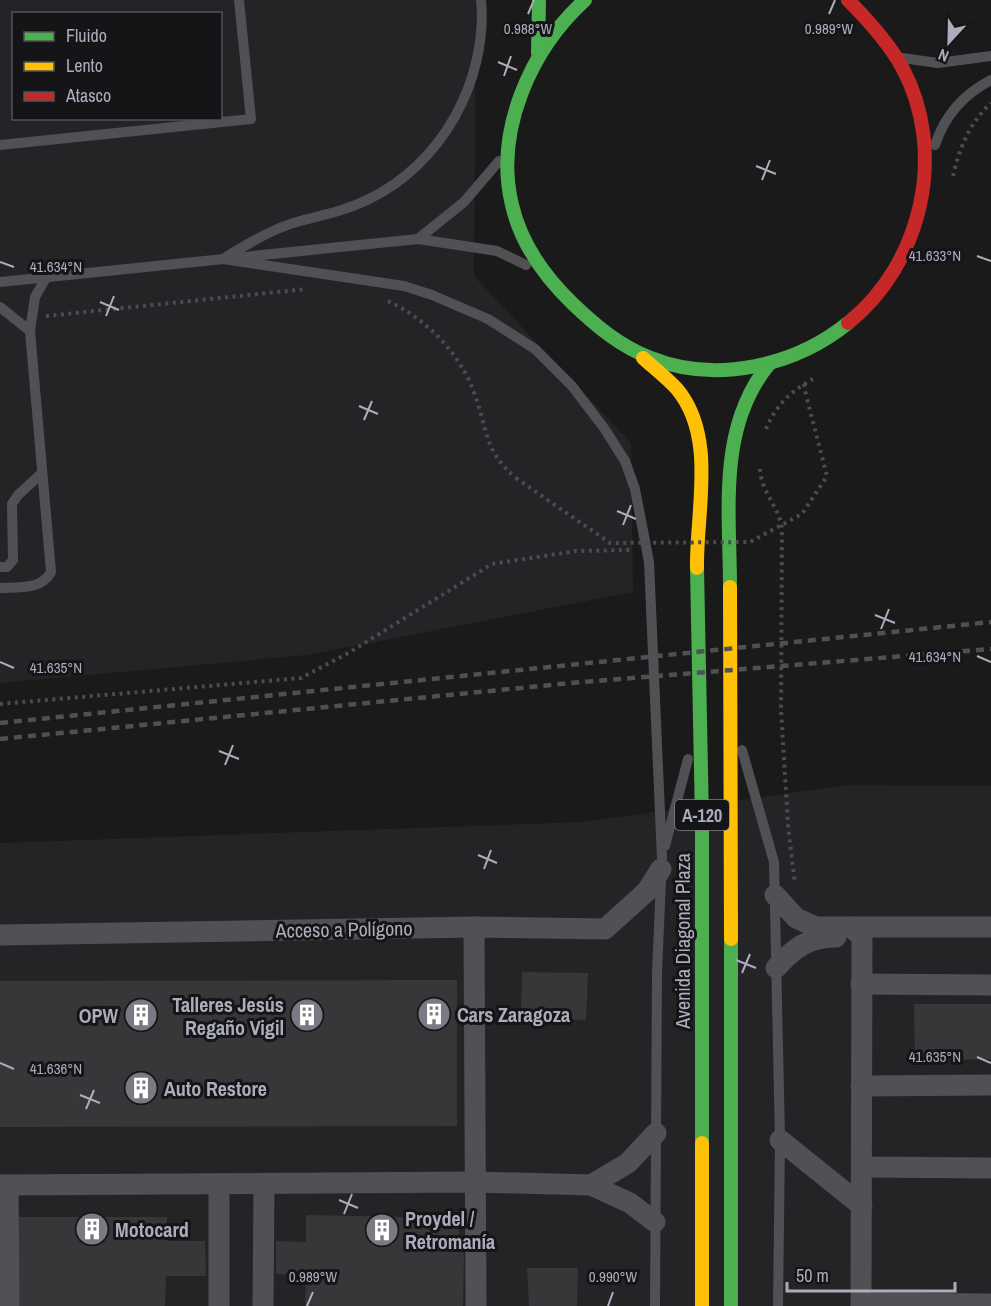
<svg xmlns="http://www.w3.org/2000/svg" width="991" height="1306" viewBox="0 0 991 1306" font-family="'Archivo Narrow',sans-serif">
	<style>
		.built { fill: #242427; fill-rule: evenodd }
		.building { fill: #373739 }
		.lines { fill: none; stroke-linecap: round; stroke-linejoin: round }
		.path { stroke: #4b4b50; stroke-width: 4; stroke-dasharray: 3 4.5; stroke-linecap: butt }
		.lane { stroke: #505055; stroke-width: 10 }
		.street { stroke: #505055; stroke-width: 21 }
		.fast { stroke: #4caf50; stroke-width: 14 }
		.slow { stroke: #ffc107; stroke-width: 14 }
		.jam { stroke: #c62828; stroke-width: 14 }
		.rail { stroke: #4f5053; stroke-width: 4.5; stroke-dasharray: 8 6; stroke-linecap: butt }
		.path-bridge { stroke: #4b4b50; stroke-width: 4; stroke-dasharray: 3 4.5; stroke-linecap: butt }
		.ticks { fill: none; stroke: #acadbc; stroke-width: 2 }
		.labels { text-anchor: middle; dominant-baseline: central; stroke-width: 6; stroke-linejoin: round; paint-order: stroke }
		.shield { fill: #151417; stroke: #7f7f8a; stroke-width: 1.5 }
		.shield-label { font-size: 18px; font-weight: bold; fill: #acadbc }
		.street-label { font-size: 20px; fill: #acadbc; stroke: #151417 }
		.poi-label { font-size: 20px; font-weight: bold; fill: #acadbc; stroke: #151417; text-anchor: start }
		.ticks-label { font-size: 15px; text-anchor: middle; fill: #acadbc; stroke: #151417; stroke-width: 6; stroke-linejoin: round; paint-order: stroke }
	</style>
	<rect width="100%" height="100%" fill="#1a1a1b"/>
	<g class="built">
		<path d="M0,0H476L474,276L631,443L633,592L307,655L0,683ZM14,14H220V118H14Z"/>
		<polygon points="847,785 991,786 991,1306 0,1306 0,843 583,822"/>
	</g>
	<g class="building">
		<polygon points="522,972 588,973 586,1020 521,1018"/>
		<polygon points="457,980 457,1126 0,1127 0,981"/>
		<polygon points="914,1004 991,1004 991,1059 915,1061"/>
		<polygon points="306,1215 456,1218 464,1256 463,1306 305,1306 306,1275 276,1274 276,1241 306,1242"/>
		<polygon points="16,1217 167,1217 167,1241 205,1241 206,1276 166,1276 165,1306 16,1306"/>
		<polygon points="527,1268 578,1268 577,1306 529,1306"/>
	</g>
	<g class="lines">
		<g class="path">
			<path d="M953,176C959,149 970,122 991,103"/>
			<path d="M388,301C428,320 462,355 476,398C488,433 485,452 516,478"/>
			<polyline points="46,316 307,289"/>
			<polyline points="804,384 806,395"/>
			<path d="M766,429C776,405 791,391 813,379"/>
			<path d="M760,469C761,492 779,506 782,529L781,709L788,825L795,884"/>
			<polyline points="0,704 301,678 350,652 492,564 576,551 632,550"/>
		</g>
		<g class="lane">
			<polyline points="902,58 938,63 991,56"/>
			<polyline points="0,145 251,119 239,0"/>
			<path d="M935,145C945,115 963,95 991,80"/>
			<polyline points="418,239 464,202 499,161"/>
			<path d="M226,257C249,243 274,228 300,221C324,215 347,210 369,199C442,164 488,80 481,0"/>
			<polyline points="223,259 404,286 432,295 488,319 535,349 572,386 604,428 625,461 635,489 649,562 662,858 657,972 655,1306"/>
			<polyline points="0,282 418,239 497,251 526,265"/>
			<polyline points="0,307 30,331"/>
			<polyline points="0,567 7,567 13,560 12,504 18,495 42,473"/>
			<path d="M0,588C18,587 42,590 51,572L30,331L35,297L47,276"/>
			<polyline points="742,750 774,862 780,1140 778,1306"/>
			<polyline points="665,846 688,759"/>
		</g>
		<g class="street">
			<polyline points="775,895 796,918 816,927 991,927"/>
			<polyline points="474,927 476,1306"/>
			<polyline points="851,927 862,937 861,1306"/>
			<polyline points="0,935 474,927 605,929 647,891 661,869"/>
			<path d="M776,968C794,948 808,937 836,937"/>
			<polyline points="861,984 991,985"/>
			<polyline points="861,1086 991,1085"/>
			<polyline points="780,1140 862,1206"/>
			<polyline points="862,1167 991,1168"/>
			<polyline points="0,1185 476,1182 591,1185"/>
			<polyline points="8,1185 9,1306"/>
			<polyline points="655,1222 630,1203 591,1185 628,1163 656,1133"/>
			<polyline points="862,1303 991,1304"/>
			<polyline points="219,1306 219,1184"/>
			<polyline points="263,1306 264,1185"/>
		</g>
		<g class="fast">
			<path d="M585,0C531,49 494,131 512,205C521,244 545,277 573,304C596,326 621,347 651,358C716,384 795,366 848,323"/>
			<polyline points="538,53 539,0"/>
			<polyline points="697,568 702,821 702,1143"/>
			<path d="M730,587C730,511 717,426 770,363"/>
			<polyline points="731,939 731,1306"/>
		</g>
		<g class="slow">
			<path d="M643,358C654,368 667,378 677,389C717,437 696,511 697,568"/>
			<polyline points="730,587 731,939"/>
			<polyline points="702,1143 702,1306"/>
		</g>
		<path class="jam" d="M848,0C869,21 888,42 902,67C948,152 922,264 848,323"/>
		<g class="rail">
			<polyline points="0,723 991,622"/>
			<polyline points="0,739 571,683 991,649"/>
		</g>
		<polyline class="path-bridge" points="516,478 610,543 750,542 802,514 827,476 806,395"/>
	</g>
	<path class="ticks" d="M528,14L534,0M829,14L835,0M498,62L517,70M504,76L511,56M756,166L776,174M762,180L770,160M977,256L991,261M0,262L14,267M100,302L119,310M106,316L114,296M359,406L378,414M364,420L372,401M617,511L636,519M623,525L631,505M875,615L895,623M881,629L889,609M977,656L991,662M0,662L14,668M219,751L239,759M225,765L233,745M478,855L497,863M484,869L491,850M736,960L756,968M742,973L750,954M977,1057L991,1063M0,1063L14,1069M80,1095L100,1103M86,1109L94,1090M339,1200L358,1208M344,1214L352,1194M307,1306L313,1292M608,1306L613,1292"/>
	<defs>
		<symbol id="building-disc" viewBox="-11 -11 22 22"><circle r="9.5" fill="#797a84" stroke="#151417"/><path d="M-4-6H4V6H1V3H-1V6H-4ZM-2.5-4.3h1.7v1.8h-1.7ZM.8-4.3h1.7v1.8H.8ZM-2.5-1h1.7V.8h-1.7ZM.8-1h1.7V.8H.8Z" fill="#fff"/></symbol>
	</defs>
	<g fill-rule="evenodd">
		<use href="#building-disc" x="415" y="995" width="38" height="38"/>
		<use href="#building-disc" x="122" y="996" width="38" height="38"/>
		<use href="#building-disc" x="288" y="996" width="38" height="38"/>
		<use href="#building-disc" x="122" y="1069" width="38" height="38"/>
		<use href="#building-disc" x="73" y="1210" width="38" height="38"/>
		<use href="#building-disc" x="363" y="1211" width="38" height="38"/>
	</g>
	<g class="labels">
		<rect class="shield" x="675" y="800" width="54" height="30" rx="4.5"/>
		<g class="shield-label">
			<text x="702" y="815">A-120</text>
		</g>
		<g class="street-label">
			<text transform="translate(344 929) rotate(-1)">Acceso a Polígono</text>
			<text transform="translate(682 941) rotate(-90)">Avenida Diagonal Plaza</text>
		</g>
		<g class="poi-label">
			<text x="284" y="1004" text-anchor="end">Talleres Jesús<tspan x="284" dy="23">Regaño Vigil</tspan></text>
			<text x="457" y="1014">Cars Zaragoza</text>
			<text x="118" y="1015" text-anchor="end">OPW</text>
			<text x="164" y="1088">Auto Restore</text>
			<text x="405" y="1218">Proydel /<tspan x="405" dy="23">Retromanía</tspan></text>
			<text x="115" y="1229">Motocard</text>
		</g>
	</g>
	<g class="ticks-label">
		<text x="528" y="34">0.988°W</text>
		<text x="829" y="34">0.989°W</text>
		<text x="935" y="261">41.633°N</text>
		<text x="56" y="272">41.634°N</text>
		<text x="935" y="662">41.634°N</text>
		<text x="56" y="673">41.635°N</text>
		<text x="935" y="1062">41.635°N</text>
		<text x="56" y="1074">41.636°N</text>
		<text x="313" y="1282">0.989°W</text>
		<text x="613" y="1282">0.990°W</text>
	</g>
	<rect x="12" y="12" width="210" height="108" fill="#151417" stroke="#515159" stroke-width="1.5"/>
	<rect x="24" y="32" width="30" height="9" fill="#4caf50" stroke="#515159" stroke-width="1.5"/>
	<text x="66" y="42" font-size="18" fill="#acadbc">Fluido</text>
	<rect x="24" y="62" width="30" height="9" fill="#ffc107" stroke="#515159" stroke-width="1.5"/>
	<text x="66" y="72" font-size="18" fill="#acadbc">Lento</text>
	<rect x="24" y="92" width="30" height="9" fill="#c62828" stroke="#515159" stroke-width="1.5"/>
	<text x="66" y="102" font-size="18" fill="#acadbc">Atasco</text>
	<g transform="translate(949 42) rotate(202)" stroke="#151417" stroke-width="4.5" paint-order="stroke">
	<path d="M0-4.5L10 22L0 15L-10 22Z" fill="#acadbc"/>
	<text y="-9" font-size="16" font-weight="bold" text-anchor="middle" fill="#acadbc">N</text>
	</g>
	<path d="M787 1282v9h168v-9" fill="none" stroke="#acadbc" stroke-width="3"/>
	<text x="796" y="1282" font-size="18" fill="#acadbc" stroke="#151417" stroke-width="4.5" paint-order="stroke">50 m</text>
</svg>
